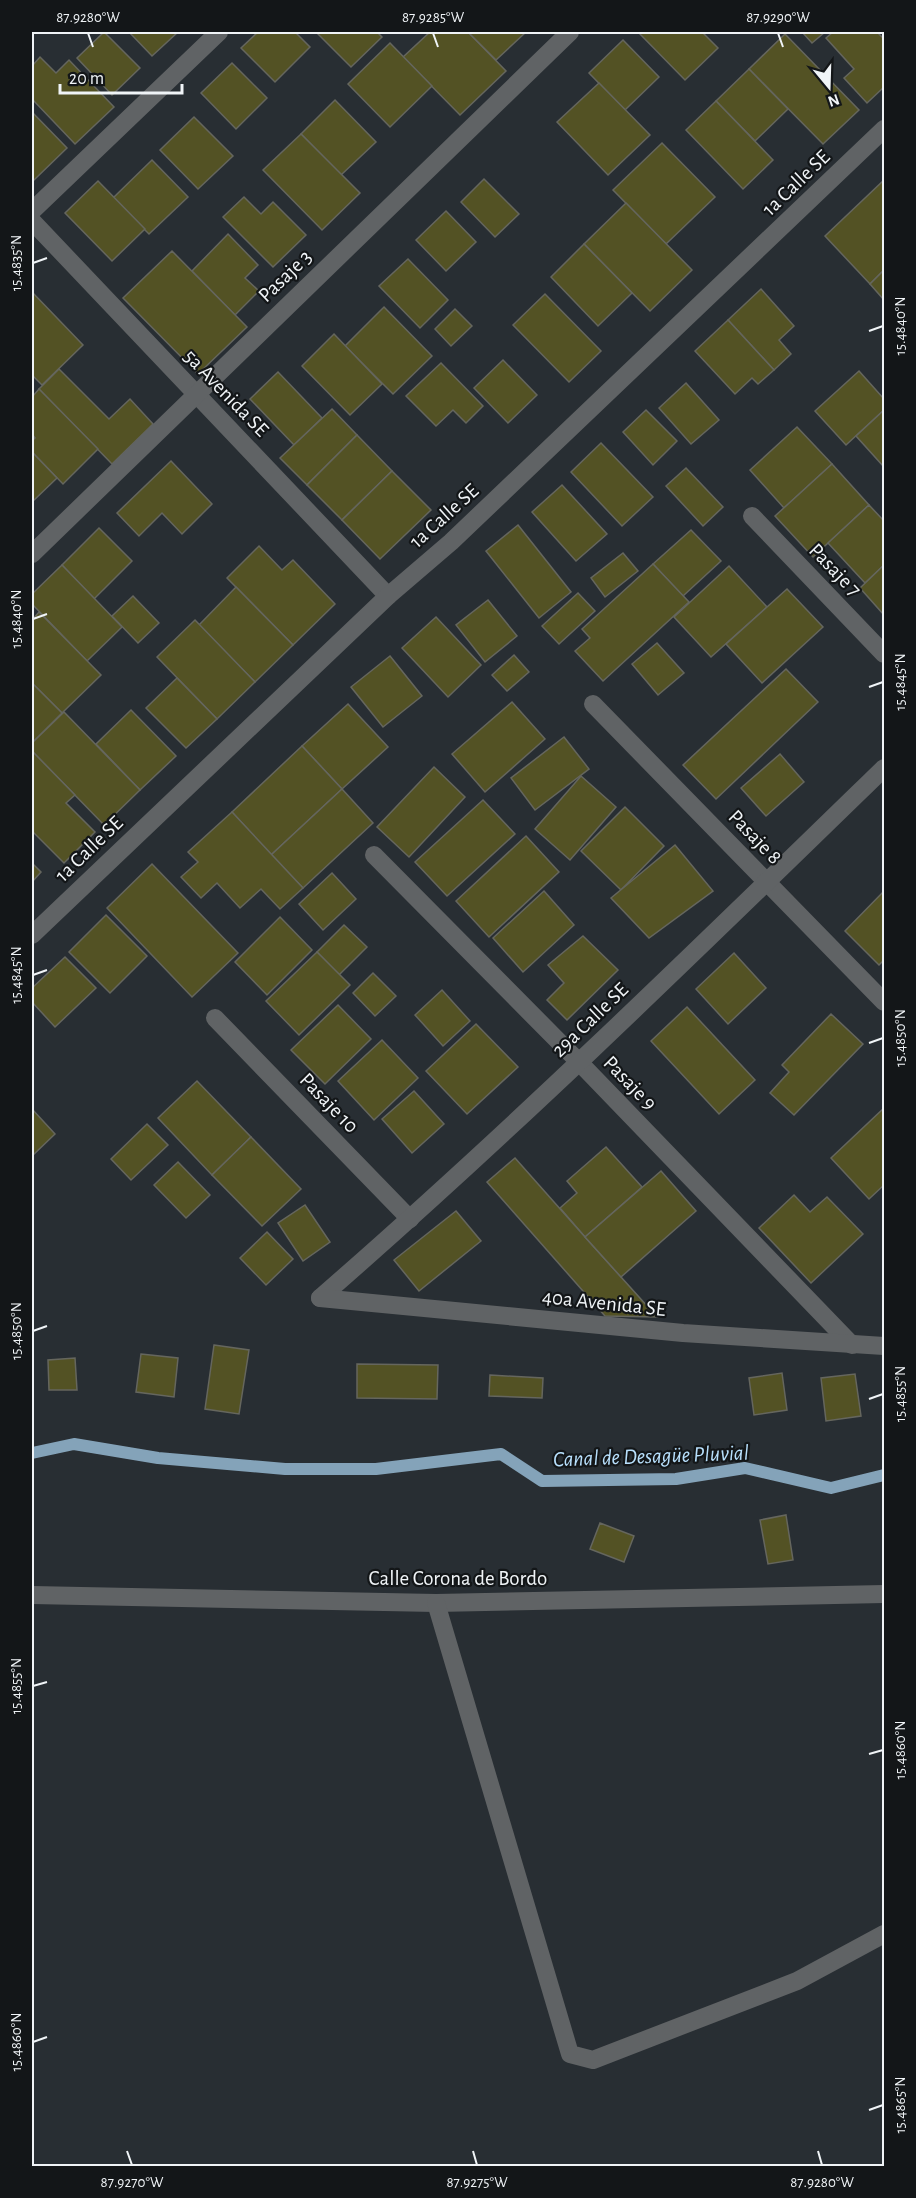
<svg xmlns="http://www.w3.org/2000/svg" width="916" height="2198" viewBox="0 0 916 2198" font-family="'Alegreya Sans',sans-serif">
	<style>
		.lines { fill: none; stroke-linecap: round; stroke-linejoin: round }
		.stream { stroke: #84a3b9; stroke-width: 12 }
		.building { fill: #535224; stroke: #65665e; stroke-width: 1.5 }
		.minor { stroke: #606365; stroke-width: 18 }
		.ticks { fill: none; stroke: #f0f4f7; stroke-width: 2 }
		.labels { text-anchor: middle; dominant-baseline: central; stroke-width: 4.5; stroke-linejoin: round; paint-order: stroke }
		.street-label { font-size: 21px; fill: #f0f4f7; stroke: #131618 }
		.water-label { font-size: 22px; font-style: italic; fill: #b8e0fd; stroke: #131618 }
		.neatline { fill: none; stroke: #f0f4f7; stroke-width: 2 }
		.ticks-label { font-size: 15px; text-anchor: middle; fill: #f0f4f7 }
	</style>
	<rect width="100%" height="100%" fill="#282e33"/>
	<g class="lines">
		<polyline class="stream" points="32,1453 74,1444 158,1458 285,1469 376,1469 501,1454 542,1481 676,1479 745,1468 831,1488 884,1475"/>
	</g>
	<g class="building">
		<polygon points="104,32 140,68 112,95 77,58"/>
		<polygon points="129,32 178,32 152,56"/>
		<polygon points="258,32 295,32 310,47 275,82 241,48"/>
		<polygon points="316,32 377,32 382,37 351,67"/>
		<polygon points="430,32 468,32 506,71 460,115 403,57"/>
		<polygon points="468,32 526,32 496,60"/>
		<polygon points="638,32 702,32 718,48 685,80"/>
		<polygon points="802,32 825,32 812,43"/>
		<polygon points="833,32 877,32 884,39 884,87 867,103 844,78 854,69 826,38"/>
		<polygon points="785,34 859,110 823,144 749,69"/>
		<polygon points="623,40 659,77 625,110 589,73"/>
		<polygon points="390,43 432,86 390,127 348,84"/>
		<polygon points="40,57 56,73 69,60 114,107 75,144 32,99 32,66"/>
		<polygon points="232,63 267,98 236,129 201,93"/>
		<polygon points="749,69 788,109 755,141 716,101"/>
		<polygon points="599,83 650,135 608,175 557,122"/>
		<polygon points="335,100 376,142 341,175 301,134"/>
		<polygon points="716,101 773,160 743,189 686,130"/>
		<polygon points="32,112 67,148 34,180 32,178"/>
		<polygon points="194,117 233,156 198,189 160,150"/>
		<polygon points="301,134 360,193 322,230 263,170"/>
		<polygon points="662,143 715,197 666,244 613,190"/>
		<polygon points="152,160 188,197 149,234 113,198"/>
		<polygon points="484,179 519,214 495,237 461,202"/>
		<polygon points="884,180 884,270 870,284 825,236"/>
		<polygon points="98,181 145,229 112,261 65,213"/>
		<polygon points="244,197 261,214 273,202 306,235 273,267 223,217"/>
		<polygon points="626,203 692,270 650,311 584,244"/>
		<polygon points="446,211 476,242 446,271 416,240"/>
		<polygon points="228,234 258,265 245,278 259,291 235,315 192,271"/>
		<polygon points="584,244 632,293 598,326 551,277"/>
		<polygon points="172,251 247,327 198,374 123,298"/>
		<polygon points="408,259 448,300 420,328 379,286"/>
		<polygon points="884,270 884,300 870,284"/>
		<polygon points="761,289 794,326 779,340 791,354 774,370 728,320"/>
		<polygon points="32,292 83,345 42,385 32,375"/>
		<polygon points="545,294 601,351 569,382 513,325"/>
		<polygon points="384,307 432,356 393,394 345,346"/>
		<polygon points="455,309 472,326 451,346 435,329"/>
		<polygon points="728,320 774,370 758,384 752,378 735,394 695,351"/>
		<polygon points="334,334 382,384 350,415 302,366"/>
		<polygon points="503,360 537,395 508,423 474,388"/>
		<polygon points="441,363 483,406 466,423 453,410 436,426 406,396"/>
		<polygon points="59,369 109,419 130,399 153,424 112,464 39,389"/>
		<polygon points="859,371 884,399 884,410 846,445 815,411"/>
		<polygon points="278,372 322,418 294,445 250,399"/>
		<polygon points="686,383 719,420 691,444 659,408"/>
		<polygon points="39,389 98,449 63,484 32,452 32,441 35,438 32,434 32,397"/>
		<polygon points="332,409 357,435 307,485 280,458"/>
		<polygon points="646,410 677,441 653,465 623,432"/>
		<polygon points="884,410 884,467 856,436"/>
		<polygon points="797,427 832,464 784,508 750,470"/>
		<polygon points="357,435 392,471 342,520 307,485"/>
		<polygon points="601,443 653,497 622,526 571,472"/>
		<polygon points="32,452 57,478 32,502"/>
		<polygon points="171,461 212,504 182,534 162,513 139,536 117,513"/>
		<polygon points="832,464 869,505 813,557 775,516"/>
		<polygon points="686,468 723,507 703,526 666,486"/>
		<polygon points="392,471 431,510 380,559 342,520"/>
		<polygon points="562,485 607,534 576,561 532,512"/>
		<polygon points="869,505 884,521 884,565 865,583 828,543"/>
		<polygon points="518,525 571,592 539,618 486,551"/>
		<polygon points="99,528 132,561 94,599 62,565"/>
		<polygon points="691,530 721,561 683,596 653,564"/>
		<polygon points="259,546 282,570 293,560 335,604 293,645 227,578"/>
		<polygon points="623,553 638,571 605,597 591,578"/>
		<polygon points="653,564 689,602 603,681 575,651 590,638 582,629"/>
		<polygon points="62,565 122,627 87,661 32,604 32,594"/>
		<polygon points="884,565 884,615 860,588"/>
		<polygon points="729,566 767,607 711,657 674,617"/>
		<polygon points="236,587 293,645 255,682 199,625"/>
		<polygon points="787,589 823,627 762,683 726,644"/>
		<polygon points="578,593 595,611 559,644 542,626"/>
		<polygon points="133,596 159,623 138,643 112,616"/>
		<polygon points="488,600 517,636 485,662 456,625"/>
		<polygon points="39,612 101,675 62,713 32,683 32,620"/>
		<polygon points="436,617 481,665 448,697 402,648"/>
		<polygon points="195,620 255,682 217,719 157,657"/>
		<polygon points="657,643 684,673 658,695 632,664"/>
		<polygon points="514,655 529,672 507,691 492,675"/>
		<polygon points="390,656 422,696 383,727 351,687"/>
		<polygon points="786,669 818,702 716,799 683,765"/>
		<polygon points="177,678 217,719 186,748 146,708"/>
		<polygon points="32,683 62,713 32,743"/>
		<polygon points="512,702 545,739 485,792 452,754"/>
		<polygon points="348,704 388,747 342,789 302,746"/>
		<polygon points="131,710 176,756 140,790 96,744"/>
		<polygon points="64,712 140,790 104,825 32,751 32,743"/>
		<polygon points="564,737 589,769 535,810 511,778"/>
		<polygon points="302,746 342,789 271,855 232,812"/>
		<polygon points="32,751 75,795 66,803 95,832 64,863 32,831"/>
		<polygon points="780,754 804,782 766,816 741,788"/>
		<polygon points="434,767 465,797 409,857 377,827"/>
		<polygon points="581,776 616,807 570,860 535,829"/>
		<polygon points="342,789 373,823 303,888 271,855"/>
		<polygon points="483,800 515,834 447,896 415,862"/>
		<polygon points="625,807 664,846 621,890 581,851"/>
		<polygon points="232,812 303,888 280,909 261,889 240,908 217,883 201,898 181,877 198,862 188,852"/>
		<polygon points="526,836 559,872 489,937 456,901"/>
		<polygon points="675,845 713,891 649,938 611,898"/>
		<polygon points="32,863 41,872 32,882"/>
		<polygon points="152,864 238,953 192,997 107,908"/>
		<polygon points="332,873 356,899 323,930 299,904"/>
		<polygon points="544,891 574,925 523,972 493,938"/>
		<polygon points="884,891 884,960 879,965 845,931"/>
		<polygon points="106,915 147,956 110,993 69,952"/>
		<polygon points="280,917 312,950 267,995 235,962"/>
		<polygon points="344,925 367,947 339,975 317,952"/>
		<polygon points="583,936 618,970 567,1020 547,1000 564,983 548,965"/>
		<polygon points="317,952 350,985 299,1035 266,1001"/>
		<polygon points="734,953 766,988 728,1024 696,989"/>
		<polygon points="65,957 96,988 55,1027 32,1002 32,988"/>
		<polygon points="373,973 396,996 375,1016 353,993"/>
		<polygon points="442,990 470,1021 443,1046 415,1015"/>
		<polygon points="338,1005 371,1039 325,1084 291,1050"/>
		<polygon points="687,1007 755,1080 719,1114 651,1041"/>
		<polygon points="831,1014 863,1044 794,1115 770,1093 789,1072 782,1065"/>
		<polygon points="476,1024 518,1067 467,1114 426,1071"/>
		<polygon points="382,1040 418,1078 374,1120 338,1081"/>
		<polygon points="197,1081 251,1137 212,1175 158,1118"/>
		<polygon points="414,1091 444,1124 412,1153 382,1119"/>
		<polygon points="884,1108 884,1185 869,1199 831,1158"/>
		<polygon points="32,1109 55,1134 32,1156"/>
		<polygon points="147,1124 168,1145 131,1180 111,1159"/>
		<polygon points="251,1137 301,1189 262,1226 212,1175"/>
		<polygon points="606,1147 642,1187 585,1237 560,1208 577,1193 567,1181"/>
		<polygon points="515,1158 585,1237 657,1317 605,1316 487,1182"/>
		<polygon points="178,1162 210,1195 186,1218 154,1185"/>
		<polygon points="661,1171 696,1211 621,1277 585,1237"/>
		<polygon points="794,1195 810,1212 827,1197 863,1234 811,1283 759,1228"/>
		<polygon points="305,1205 330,1242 303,1261 278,1223"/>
		<polygon points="456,1211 481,1241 419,1291 394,1260"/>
		<polygon points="267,1232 293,1259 266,1285 240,1258"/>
		<polygon points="214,1345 249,1350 239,1414 205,1409"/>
		<polygon points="141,1354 178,1358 174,1397 136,1392"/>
		<polygon points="75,1358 77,1390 49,1390 48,1360"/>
		<polygon points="357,1364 438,1365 437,1399 357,1398"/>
		<polygon points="782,1373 787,1410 754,1415 749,1378"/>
		<polygon points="855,1374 861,1416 826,1421 821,1378"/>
		<polygon points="490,1375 543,1378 542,1398 489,1396"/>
		<polygon points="786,1515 793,1560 768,1564 760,1520"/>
		<polygon points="600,1523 634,1536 624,1562 590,1549"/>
	</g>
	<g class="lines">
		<g class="minor">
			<polyline points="32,211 219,32"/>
			<polyline points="32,221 388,596"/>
			<polyline points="752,516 884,654"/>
			<polyline points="32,554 570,32"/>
			<polyline points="593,704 884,1002"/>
			<polyline points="374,855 579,1062 852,1345"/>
			<polyline points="32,935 388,596 451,542 884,129"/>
			<polyline points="215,1018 410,1219"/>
			<path d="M320,1298C514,1129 699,948 884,768"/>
			<polyline points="320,1298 683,1333 884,1346"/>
			<polyline points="32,1595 436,1603 884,1594"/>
			<polyline points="436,1603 570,2054 593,2060 797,1981 884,1934"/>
		</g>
	</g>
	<path class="ticks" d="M88,33L93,47M433,33L438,47M778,33L783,47M33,263L47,258M869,331L883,326M33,619L47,614M869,687L883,682M33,975L47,970M869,1043L883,1038M33,1331L47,1326M869,1399L883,1394M33,1686L47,1682M869,1754L883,1750M33,2042L47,2037M869,2110L883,2105M127,2151L132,2165M473,2151L477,2165M818,2151L822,2165"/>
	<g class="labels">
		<g class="street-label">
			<text transform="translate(796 183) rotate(-44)">1a Calle SE</text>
			<text transform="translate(285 276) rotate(-44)">Pasaje 3</text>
			<text transform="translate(226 393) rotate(46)">5a Avenida SE</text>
			<text transform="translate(444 516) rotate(-42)">1a Calle SE</text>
			<text transform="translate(835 570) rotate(46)">Pasaje 7</text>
			<text transform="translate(755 837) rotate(46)">Pasaje 8</text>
			<text transform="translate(89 849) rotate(-44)">1a Calle SE</text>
			<text transform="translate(590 1020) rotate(-44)">29a Calle SE</text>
			<text transform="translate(630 1083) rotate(46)">Pasaje 9</text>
			<text transform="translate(329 1103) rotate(46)">Pasaje 10</text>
			<text transform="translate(604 1303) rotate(6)">40a Avenida SE</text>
			<text x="458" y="1578">Calle Corona de Bordo</text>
		</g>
		<g class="water-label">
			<text transform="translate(651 1456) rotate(-2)">Canal de Desagüe Pluvial</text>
		</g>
	</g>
	<rect width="916" height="2198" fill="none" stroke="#131618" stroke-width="66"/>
	<g transform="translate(829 87) rotate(161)" stroke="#131618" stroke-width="4.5" paint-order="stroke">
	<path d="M0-4.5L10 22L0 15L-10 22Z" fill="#f0f4f7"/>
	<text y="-9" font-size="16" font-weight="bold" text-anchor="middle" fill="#f0f4f7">N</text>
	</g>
	<path d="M60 84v9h122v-9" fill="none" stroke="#f0f4f7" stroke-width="3"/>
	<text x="69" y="84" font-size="18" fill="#f0f4f7" stroke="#131618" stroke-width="4.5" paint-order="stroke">20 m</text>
	<rect x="33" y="33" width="850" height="2132" class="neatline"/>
	<g class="ticks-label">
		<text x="88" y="22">87.9280°W</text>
		<text x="433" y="22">87.9285°W</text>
		<text x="778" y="22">87.9290°W</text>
		<text transform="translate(16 263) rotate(-90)" y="5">15.4835°N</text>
		<text transform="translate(900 326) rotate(-90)" y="5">15.4840°N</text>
		<text transform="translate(16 619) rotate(-90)" y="5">15.4840°N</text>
		<text transform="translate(900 682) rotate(-90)" y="5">15.4845°N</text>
		<text transform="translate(16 975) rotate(-90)" y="5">15.4845°N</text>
		<text transform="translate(900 1038) rotate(-90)" y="5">15.4850°N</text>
		<text transform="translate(16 1331) rotate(-90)" y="5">15.4850°N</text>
		<text transform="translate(900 1394) rotate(-90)" y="5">15.4855°N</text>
		<text transform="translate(16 1686) rotate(-90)" y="5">15.4855°N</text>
		<text transform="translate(900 1750) rotate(-90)" y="5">15.4860°N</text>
		<text transform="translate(16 2042) rotate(-90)" y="5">15.4860°N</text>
		<text transform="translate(900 2105) rotate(-90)" y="5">15.4865°N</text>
		<text x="132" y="2187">87.9270°W</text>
		<text x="477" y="2187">87.9275°W</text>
		<text x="822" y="2187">87.9280°W</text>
	</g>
</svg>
